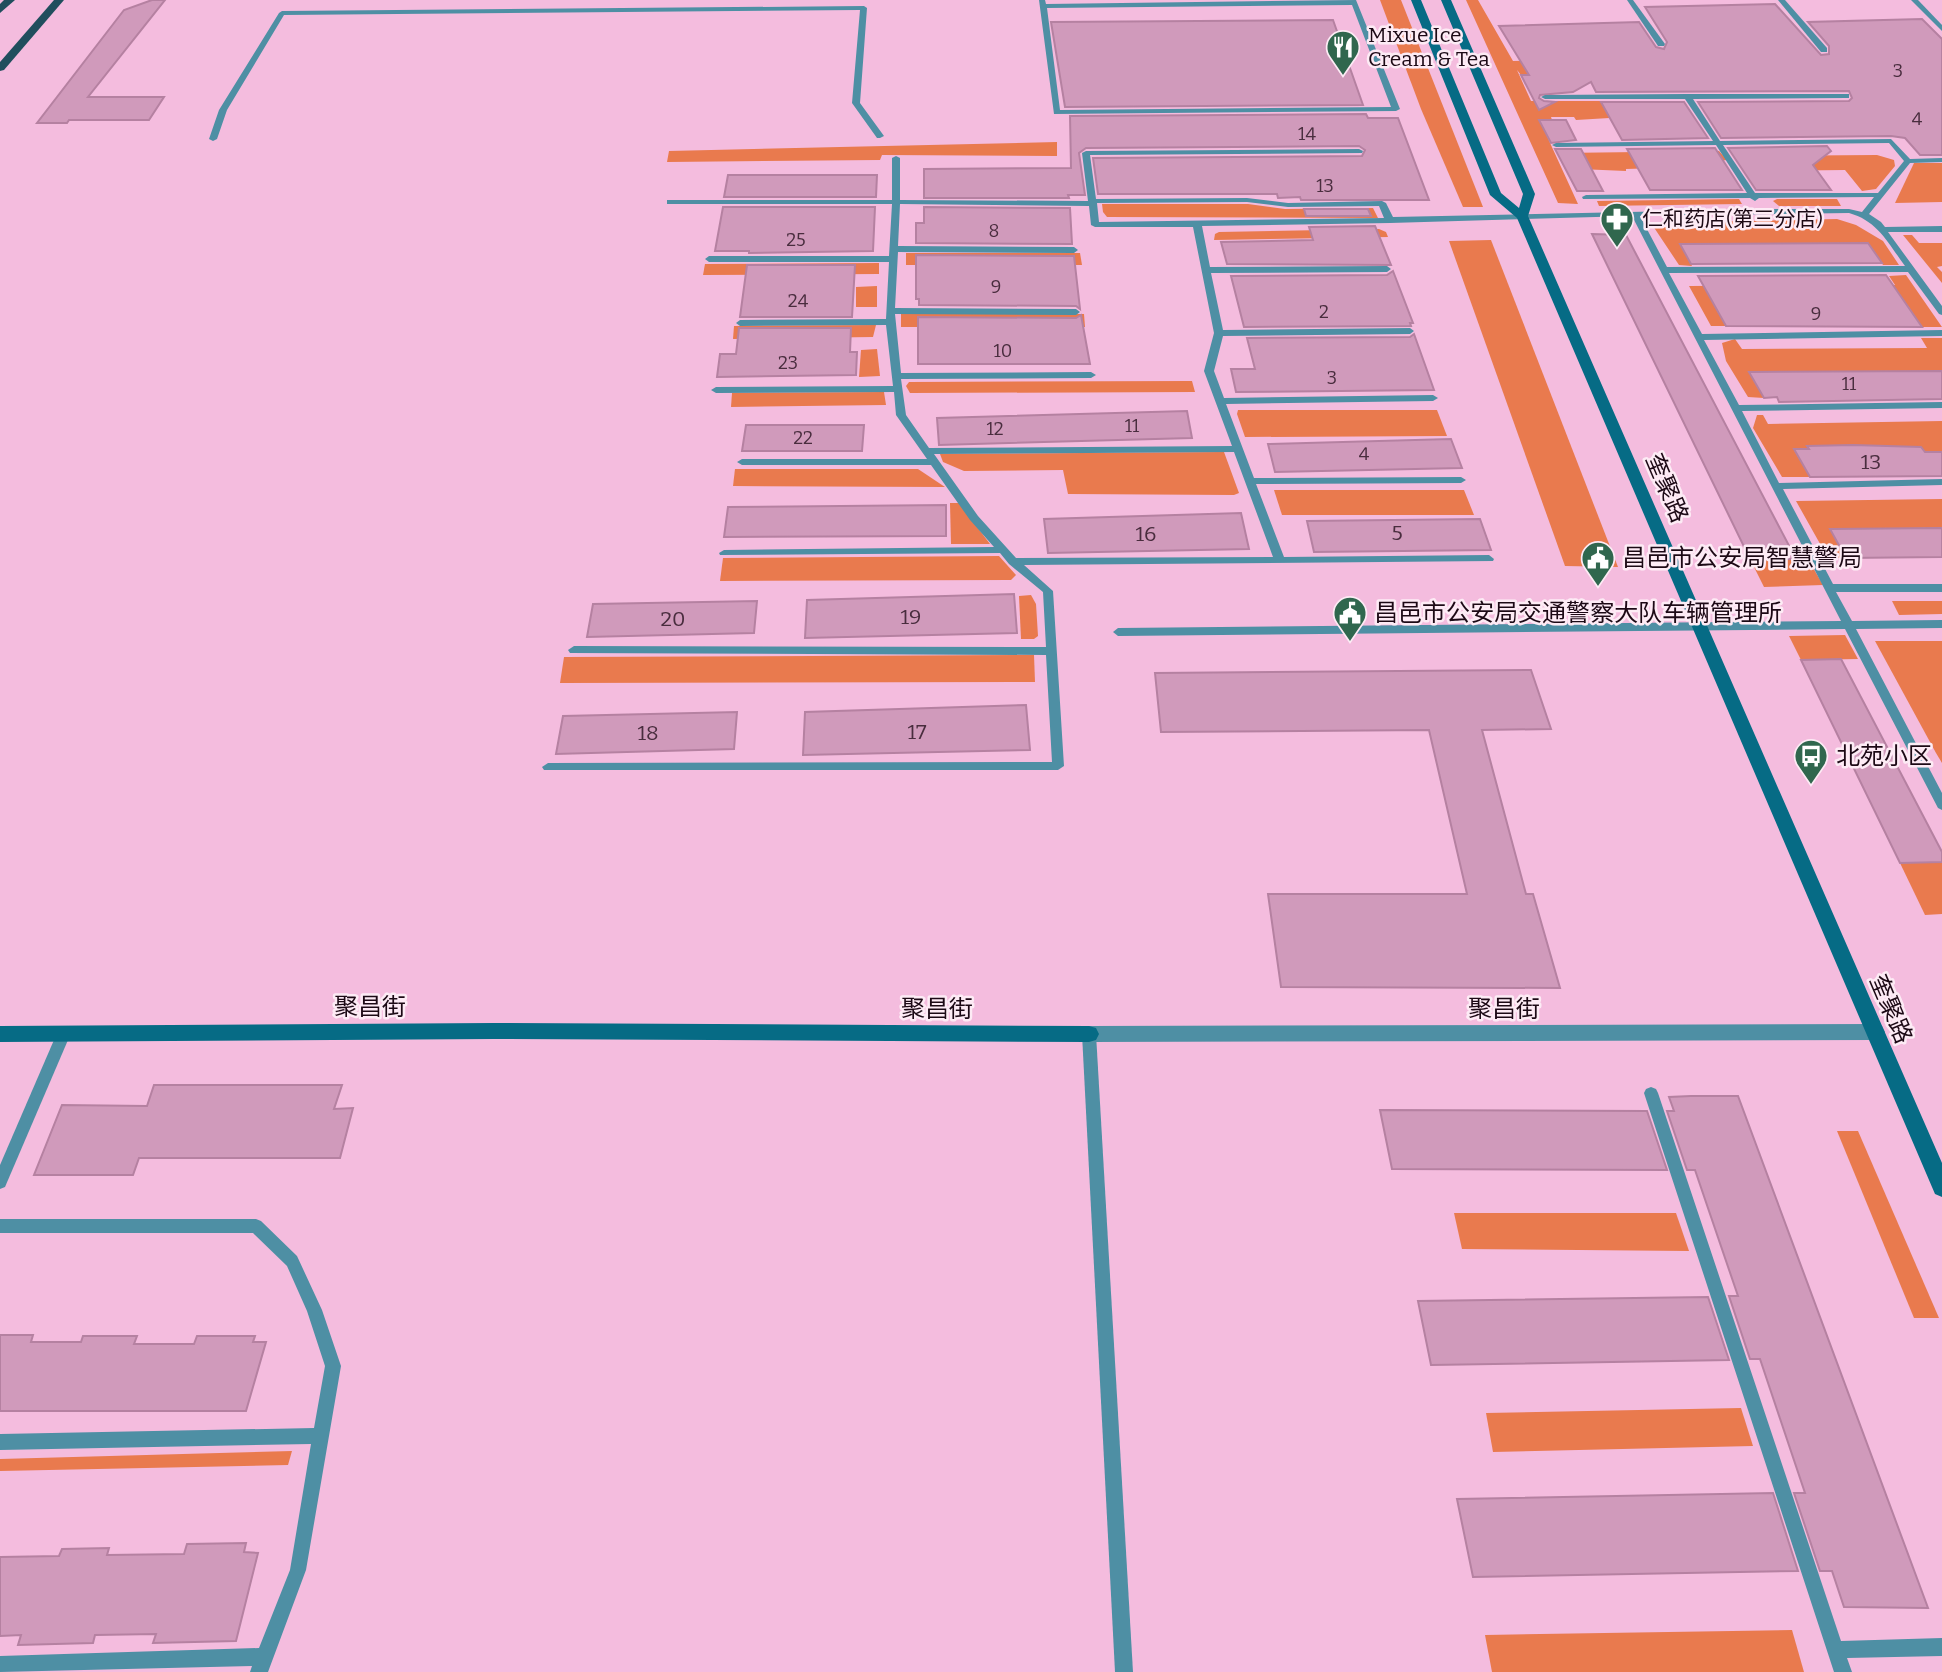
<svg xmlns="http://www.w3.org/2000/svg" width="1942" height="1672" viewBox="0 0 1942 1672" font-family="Bitter,'Noto Sans SC',serif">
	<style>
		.green { fill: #e97a4e }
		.building { fill: #d09abb; stroke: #b581a1; stroke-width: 2 }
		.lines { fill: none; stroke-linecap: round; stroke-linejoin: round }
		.path { stroke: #856077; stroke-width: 2.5; stroke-dasharray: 2.5 2.5; stroke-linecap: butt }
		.lane { fill: #4e8fa4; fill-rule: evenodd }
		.street { fill: #4e8fa4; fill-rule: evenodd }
		.secondary { fill: #066b85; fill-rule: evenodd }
		.primary { fill: #204e5d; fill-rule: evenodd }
		.labels { text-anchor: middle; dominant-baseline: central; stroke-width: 5; stroke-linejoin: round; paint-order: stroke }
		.far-number-label { font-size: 18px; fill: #492d3e }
		.far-poi-label { font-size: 21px; fill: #1c0915; stroke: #fdebf5; text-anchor: start }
		.number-label { font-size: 21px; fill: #492d3e }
		.street-label { font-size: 24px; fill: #1c0915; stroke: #fdebf5 }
		.poi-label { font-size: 24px; fill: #1c0915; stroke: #fdebf5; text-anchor: start }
	</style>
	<rect width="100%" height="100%" fill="#f4bcde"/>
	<g class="green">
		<polygon points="1380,0 1401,0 1483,207 1463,207 1421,109"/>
		<polygon points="1466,0 1478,0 1513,61 1829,57 1533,75 1521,75 1517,70 1531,101 1684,101 1696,120 1626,117 1576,120 1574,117 1551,117 1552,120 1540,121 1578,204 1558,203"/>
		<polygon points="1057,142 1057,156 882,155 880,160 667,162 669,151"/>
		<polygon points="1719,151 1727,160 1658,168 1626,169 1626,171 1579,169 1580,172 1567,172 1560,153"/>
		<polygon points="1877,155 1894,160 1895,166 1876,189 1862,191 1845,170 1754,171 1743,156"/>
		<polygon points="1914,163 1942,163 1942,202 1895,203"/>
		<polygon points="1739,199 1742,204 1599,206 1597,201"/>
		<polygon points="1777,199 1837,199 1841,206 1779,206 1773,201"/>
		<polygon points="1102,204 1248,204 1285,209 1373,208 1378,218 1107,217 1103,212"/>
		<polygon points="1837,219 1856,225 1883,241 1899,265 1883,265 1868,243 1681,244 1692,266 1679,265 1651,223"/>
		<polygon points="1379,229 1386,232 1388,237 1214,240 1215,234 1219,232"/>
		<polygon points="1903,235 1912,235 1919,243 1942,243 1942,266 1937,267 1942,272 1942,283"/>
		<polygon points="1491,240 1618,567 1565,566 1449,241"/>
		<polygon points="906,253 1080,253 1082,265 906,265"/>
		<polygon points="879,263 879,274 703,275 705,264"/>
		<polygon points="1906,275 1942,327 1922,327 1908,306 1714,304 1726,326 1711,326 1689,286 1895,285 1889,276"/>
		<polygon points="877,286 877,307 856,307 856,287"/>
		<polygon points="901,314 1084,314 1085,327 901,327"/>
		<polygon points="876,325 873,337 733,339 734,326"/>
		<polygon points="1921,338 1942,338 1942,371 1750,372 1764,398 1748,397 1726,361 1722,343 1735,339 1742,349 1927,348"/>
		<polygon points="877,349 880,376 859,377 861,350"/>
		<polygon points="1192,381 1195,392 910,393 906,386 909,382"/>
		<polygon points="884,392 886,405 731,407 732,393"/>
		<polygon points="1238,410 1437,410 1447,436 1245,437 1237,414"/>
		<polygon points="1757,415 1763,415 1768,424 1942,421 1942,452 1925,452 1921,447 1808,446 1809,449 1794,450 1810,477 1782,477 1753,428"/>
		<polygon points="1224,452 1239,493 1234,495 1068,494 1063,470 964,471 943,462 940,454"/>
		<polygon points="735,469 918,469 945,487 733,486"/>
		<polygon points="1274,490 1464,490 1474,515 1282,515"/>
		<polygon points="1942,499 1942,528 1831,529 1846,558 1828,558 1796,501"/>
		<polygon points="950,503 959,503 990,544 951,544"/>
		<polygon points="999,556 1016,575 1011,580 720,581 723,558"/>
		<polygon points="1750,559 1808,559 1823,585 1764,587"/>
		<polygon points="1031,595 1036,604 1038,636 1034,639 1021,639 1019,596"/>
		<polygon points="1892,601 1942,601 1942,614 1899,615"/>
		<polygon points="1845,635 1858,659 1801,660 1789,636"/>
		<polygon points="1875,641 1942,641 1942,763 1936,753"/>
		<polygon points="1034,655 1035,682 560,683 564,657"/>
		<polygon points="1942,862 1942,914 1925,915 1900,863"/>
		<polygon points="1837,1131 1858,1131 1939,1318 1914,1318"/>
		<polygon points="1454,1213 1676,1213 1689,1251 1462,1249"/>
		<polygon points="1741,1408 1753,1446 1493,1452 1486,1413"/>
		<polygon points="292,1451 288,1465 0,1471 0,1459"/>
		<polygon points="1792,1630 1804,1672 1492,1672 1485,1635"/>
	</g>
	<g class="building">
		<polygon points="152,0 165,0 88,97 164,97 149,120 69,120 67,123 37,123 124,10"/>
		<polygon points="1775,4 1821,55 1829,54 1829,46 1808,22 1922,19 1942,39 1942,155 1920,155 1905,138 1891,136 1721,138 1698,102 1849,101 1852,98 1849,91 1596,92 1591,82 1573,92 1540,95 1539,98 1544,101 1555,102 1539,110 1521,75 1529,75 1499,26 1639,22 1656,47 1664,49 1667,42 1645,7"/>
		<polygon points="1333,20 1363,105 1065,107 1051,22"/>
		<polygon points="1601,102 1684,102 1708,138 1622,140"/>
		<polygon points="1366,114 1368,118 1398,118 1429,200 1301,200 1300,197 1278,198 1277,194 1098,194 1093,158 1362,156 1365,150 1359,146 1086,148 1079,153 1085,195 1068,195 1069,198 924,198 924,169 1071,168 1070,116"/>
		<polygon points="1539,120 1566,120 1576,140 1551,143"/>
		<polygon points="1827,146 1831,151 1813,165 1831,190 1756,190 1728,148"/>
		<polygon points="1715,148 1742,190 1650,190 1627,149"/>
		<polygon points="1555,149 1581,149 1603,191 1577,191"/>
		<polygon points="728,175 877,175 876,197 724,197"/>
		<polygon points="723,207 875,207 873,251 749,253 749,251 715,251"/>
		<polygon points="924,207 1070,208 1072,244 916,243 916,223 924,223"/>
		<polygon points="1304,209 1368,209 1371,216 1306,216"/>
		<polygon points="1375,226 1391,265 1227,264 1221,242 1313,240 1309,227"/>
		<polygon points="1592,234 1626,235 1796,559 1750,559"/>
		<polygon points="1868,243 1882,263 1691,264 1680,244"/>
		<polygon points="916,255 1074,256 1080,309 1076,306 919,305 919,299 916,299"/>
		<polygon points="747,265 855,265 852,317 740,317"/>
		<polygon points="1393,271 1413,323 1410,323 1411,326 1244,327 1231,276 1387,275"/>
		<polygon points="1886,275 1922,327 1726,326 1698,276"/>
		<polygon points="1081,315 1090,364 918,364 918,317 1076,318"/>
		<polygon points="739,328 851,328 850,352 857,352 856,375 717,377 720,354 736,354"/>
		<polygon points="1414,334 1434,390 1236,392 1231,369 1255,369 1247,338 1410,337"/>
		<polygon points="1942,371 1942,399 1779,402 1777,397 1764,398 1749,372"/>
		<polygon points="1187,411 1192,438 939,445 937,418"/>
		<polygon points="746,425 864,425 862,451 742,451"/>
		<polygon points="1451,439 1462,468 1275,472 1268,444"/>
		<polygon points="1853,445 1921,447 1925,452 1942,452 1942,476 1810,477 1794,449 1809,449 1807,446"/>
		<polygon points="946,505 946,536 724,537 728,507"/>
		<polygon points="1241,513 1249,549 1048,553 1044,519"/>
		<polygon points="1480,519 1491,550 1314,552 1307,521"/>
		<polygon points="1942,528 1942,557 1846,558 1830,529"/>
		<polygon points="1014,594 1017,633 805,638 807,600"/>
		<polygon points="757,601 754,633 587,637 593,604"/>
		<polygon points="1841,659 1942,852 1942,862 1900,863 1801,660"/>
		<polygon points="1531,670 1551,729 1482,730 1526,894 1533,894 1560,988 1281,987 1268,894 1467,894 1429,730 1161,732 1155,673"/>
		<polygon points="1026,705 1030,750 803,755 805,712"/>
		<polygon points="737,712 734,749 556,754 563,716"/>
		<polygon points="154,1085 342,1085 334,1109 353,1108 340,1158 139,1158 133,1175 34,1175 62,1105 147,1106"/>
		<polygon points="1691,1096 1738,1096 1928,1608 1844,1607 1832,1571 1820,1571 1794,1493 1805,1493 1760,1359 1750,1359 1729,1296 1738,1296 1695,1170 1687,1170 1667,1111 1674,1111 1669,1097"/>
		<polygon points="1380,1110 1647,1111 1667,1170 1392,1169"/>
		<polygon points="1708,1297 1729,1360 1431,1365 1418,1301"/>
		<polygon points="0,1335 33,1335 31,1342 81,1342 83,1336 137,1336 134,1344 194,1344 197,1336 255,1336 253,1342 266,1342 246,1411 0,1411"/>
		<polygon points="1773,1493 1798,1571 1473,1577 1457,1499"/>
		<polygon points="246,1543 244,1552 258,1553 236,1641 153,1643 156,1634 95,1635 93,1643 18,1645 21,1635 0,1636 0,1557 59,1556 62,1549 109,1548 107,1555 184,1554 187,1544"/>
	</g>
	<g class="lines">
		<polyline class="path" points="1402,58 1421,58"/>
		<g class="lane">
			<path d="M1039,0H1045L1046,4L1356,0L1400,109L1396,111L1054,114ZM1352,5L1391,107L1060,110L1047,8Z"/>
			<polygon points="1627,0 1633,0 1665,44 1664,46 1658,46"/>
			<polygon points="1778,0 1785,0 1827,48 1827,52 1821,52"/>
			<polygon points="1911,0 1918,0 1942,25 1942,31"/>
			<polygon points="864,6 867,8 860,103 884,136 880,138 877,138 852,103 860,10 284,15 227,110 217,139 213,141 209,139 219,110 279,13 282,11"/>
			<path d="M1687,94H1849V98H1846L1693,99L1720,141L1891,139L1910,159L1942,158V162L1910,163L1869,214L1881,222L1885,227L1942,226V232H1888L1942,306V315L1939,314L1908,272L1669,273L1702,334L1942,330V336L1704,340L1739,405L1942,402V408L1742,411L1779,483L1942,479V485L1783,489L1833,584H1942V592H1836L1852,621L1942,620V628L1856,629L1942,793V810L1938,808L1845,629L1118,636L1113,632L1118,628L1841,621L1632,216L1390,223L1202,226L1210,267L1387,266L1391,269L1387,272L1211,273L1223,330L1410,328L1414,331L1410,334L1223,336L1214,371L1224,398L1433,395L1438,398L1433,401L1226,404L1254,478L1461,477L1466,480L1461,483L1256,484L1284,557L1489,555L1494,559L1493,561L1024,565L1053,591L1064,766L1058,770H544L542,767L548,763L1052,762L1046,655L570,653L568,650L574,646L1046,647L1043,592L1009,564L1000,553L720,555L719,553L724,550L994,547L970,520L931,465H742L737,462L742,459H927L896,415L894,392L716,393L711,390L716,387L893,386L886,325L740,326L736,323L740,320L886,319L889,262H709L705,259L709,256H889L892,204H667V200H892V158L896,156L900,158V200L1088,201L1082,153L1086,151L1359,149L1363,151L1362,153L1090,155L1096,199L1247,198L1288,203L1382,201L1386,203L1393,217L1768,209H1849L1862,212L1874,197L1759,198L1755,201L1750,198L1583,199L1582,197L1586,195L1747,193L1716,145L1556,147L1552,145L1556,143L1713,141L1685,99H1545L1541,97L1545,95ZM1889,143L1904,161L1878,193H1755L1723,145ZM1247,202L1288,207L1379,206L1384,218L1099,222L1097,203ZM900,204L1089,206L1091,225L1095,227H1193L1214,333L1204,371L1232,446L929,448L906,415L901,379L1091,378L1096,375L1091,372L901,373L895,314L1076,315L1080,312L1076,309L895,308L898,252L1074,253L1078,250L1074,247L898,246ZM1849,213C1878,221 1888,243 1905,266L1667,267L1640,216ZM1234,452L1273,557L1016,558L978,516L934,454Z"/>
			<polygon points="64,1027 69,1029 71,1033 5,1187 0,1189 0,1165 57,1033 59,1029"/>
			<polygon points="1089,1028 1094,1030 1096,1034 1133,1672 1115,1672 1082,1034 1084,1030"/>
			<polygon points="1651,1087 1656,1089 1658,1093 1841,1641 1942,1638 1942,1656 1847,1658 1852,1672 1834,1672 1644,1093 1646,1089"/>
			<polygon points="0,1219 256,1219 261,1221 297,1256 322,1310 341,1366 306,1570 268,1672 250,1672 252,1666 0,1672 0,1656 259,1648 290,1570 311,1444 0,1450 0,1434 314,1428 325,1366 307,1311 287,1266 253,1233 0,1233"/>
		</g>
		<polygon class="street" points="1875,1024 1882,1026 1885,1032 1882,1038 1875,1040 1089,1042 1082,1040 1079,1034 1082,1028 1089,1026"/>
		<g class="secondary">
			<polygon points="1411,0 1421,0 1501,193 1519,208 1523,194 1441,0 1451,0 1535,194 1528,216 1942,1163 1942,1197 1935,1194 1932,1187 1517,218 1490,195"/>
			<polygon points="493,1023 1089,1026 1096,1028 1099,1034 1096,1040 1089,1042 493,1039 0,1042 0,1026"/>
		</g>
		<g class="primary">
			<polygon points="4,0 15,0 0,13 0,4"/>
			<polygon points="54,0 64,0 4,70 0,71 0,62"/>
		</g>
	</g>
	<defs>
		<symbol id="restaurant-pin" viewBox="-11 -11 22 30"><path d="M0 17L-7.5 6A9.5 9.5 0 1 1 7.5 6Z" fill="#30674e" stroke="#fdebf5"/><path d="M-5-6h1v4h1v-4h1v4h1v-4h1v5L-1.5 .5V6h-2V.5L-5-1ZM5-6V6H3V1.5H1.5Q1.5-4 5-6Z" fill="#fff"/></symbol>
		<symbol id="pharmacy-pin" viewBox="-11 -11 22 30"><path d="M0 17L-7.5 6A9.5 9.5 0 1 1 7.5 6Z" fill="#30674e" stroke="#fdebf5"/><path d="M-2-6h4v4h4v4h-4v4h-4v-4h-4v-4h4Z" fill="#fff"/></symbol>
		<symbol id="civic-pin" viewBox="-11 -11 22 30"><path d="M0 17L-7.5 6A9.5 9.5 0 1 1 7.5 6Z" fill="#30674e" stroke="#fdebf5"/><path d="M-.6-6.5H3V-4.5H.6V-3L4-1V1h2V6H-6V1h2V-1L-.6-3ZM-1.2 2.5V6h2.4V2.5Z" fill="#fff"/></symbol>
		<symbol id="bus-pin" viewBox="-11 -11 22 30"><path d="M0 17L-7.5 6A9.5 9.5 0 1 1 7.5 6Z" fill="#30674e" stroke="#fdebf5"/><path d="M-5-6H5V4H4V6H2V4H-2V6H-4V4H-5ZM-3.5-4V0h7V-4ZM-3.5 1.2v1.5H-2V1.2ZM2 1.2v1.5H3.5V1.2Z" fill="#fff"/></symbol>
	</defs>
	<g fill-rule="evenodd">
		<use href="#restaurant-pin" x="1324" y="28" width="38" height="52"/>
		<use href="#pharmacy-pin" x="1598" y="200" width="38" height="52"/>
		<use href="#civic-pin" x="1579" y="539" width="38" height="52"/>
		<use href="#civic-pin" x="1331" y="594" width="38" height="52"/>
		<use href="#bus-pin" x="1792" y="737" width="38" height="52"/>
	</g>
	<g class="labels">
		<g class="far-number-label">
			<text x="1898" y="71">3</text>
			<text x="1917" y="119">4</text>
			<text x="1307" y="134">14</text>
			<text x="1325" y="186">13</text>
			<text x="994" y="231">8</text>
			<text x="796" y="240">25</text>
			<text x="996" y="287">9</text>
			<text x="798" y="301">24</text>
			<text x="1324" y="312">2</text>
			<text x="1816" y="314">9</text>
			<text x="1003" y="351">10</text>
			<text x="788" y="363">23</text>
			<text x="1332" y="378">3</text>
			<text x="1849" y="384">11</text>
			<text x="1132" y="426">11</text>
			<text x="995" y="429">12</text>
			<text x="803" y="438">22</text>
			<text x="1364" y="454">4</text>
		</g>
		<g class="far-poi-label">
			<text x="1368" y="35">Mixue Ice<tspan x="1368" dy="24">Cream &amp; Tea</tspan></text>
			<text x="1642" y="219">仁和药店(第三分店)</text>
		</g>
		<g class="number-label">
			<text x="1871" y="462">13</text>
			<text x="1397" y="533">5</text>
			<text x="1146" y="534">16</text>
			<text x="911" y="617">19</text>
			<text x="673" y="619">20</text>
			<text x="917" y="732">17</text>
			<text x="648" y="733">18</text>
		</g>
		<g class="street-label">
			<text transform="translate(1667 488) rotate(67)">奎聚路</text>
			<text x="370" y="1007">聚昌街</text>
			<text x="937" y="1009">聚昌街</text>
			<text x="1504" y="1009">聚昌街</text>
			<text transform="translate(1891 1009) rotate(67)">奎聚路</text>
		</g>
		<g class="poi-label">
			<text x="1622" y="558">昌邑市公安局智慧警局</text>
			<text x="1374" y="613">昌邑市公安局交通警察大队车辆管理所</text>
			<text x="1836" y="756">北苑小区</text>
		</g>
	</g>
</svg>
